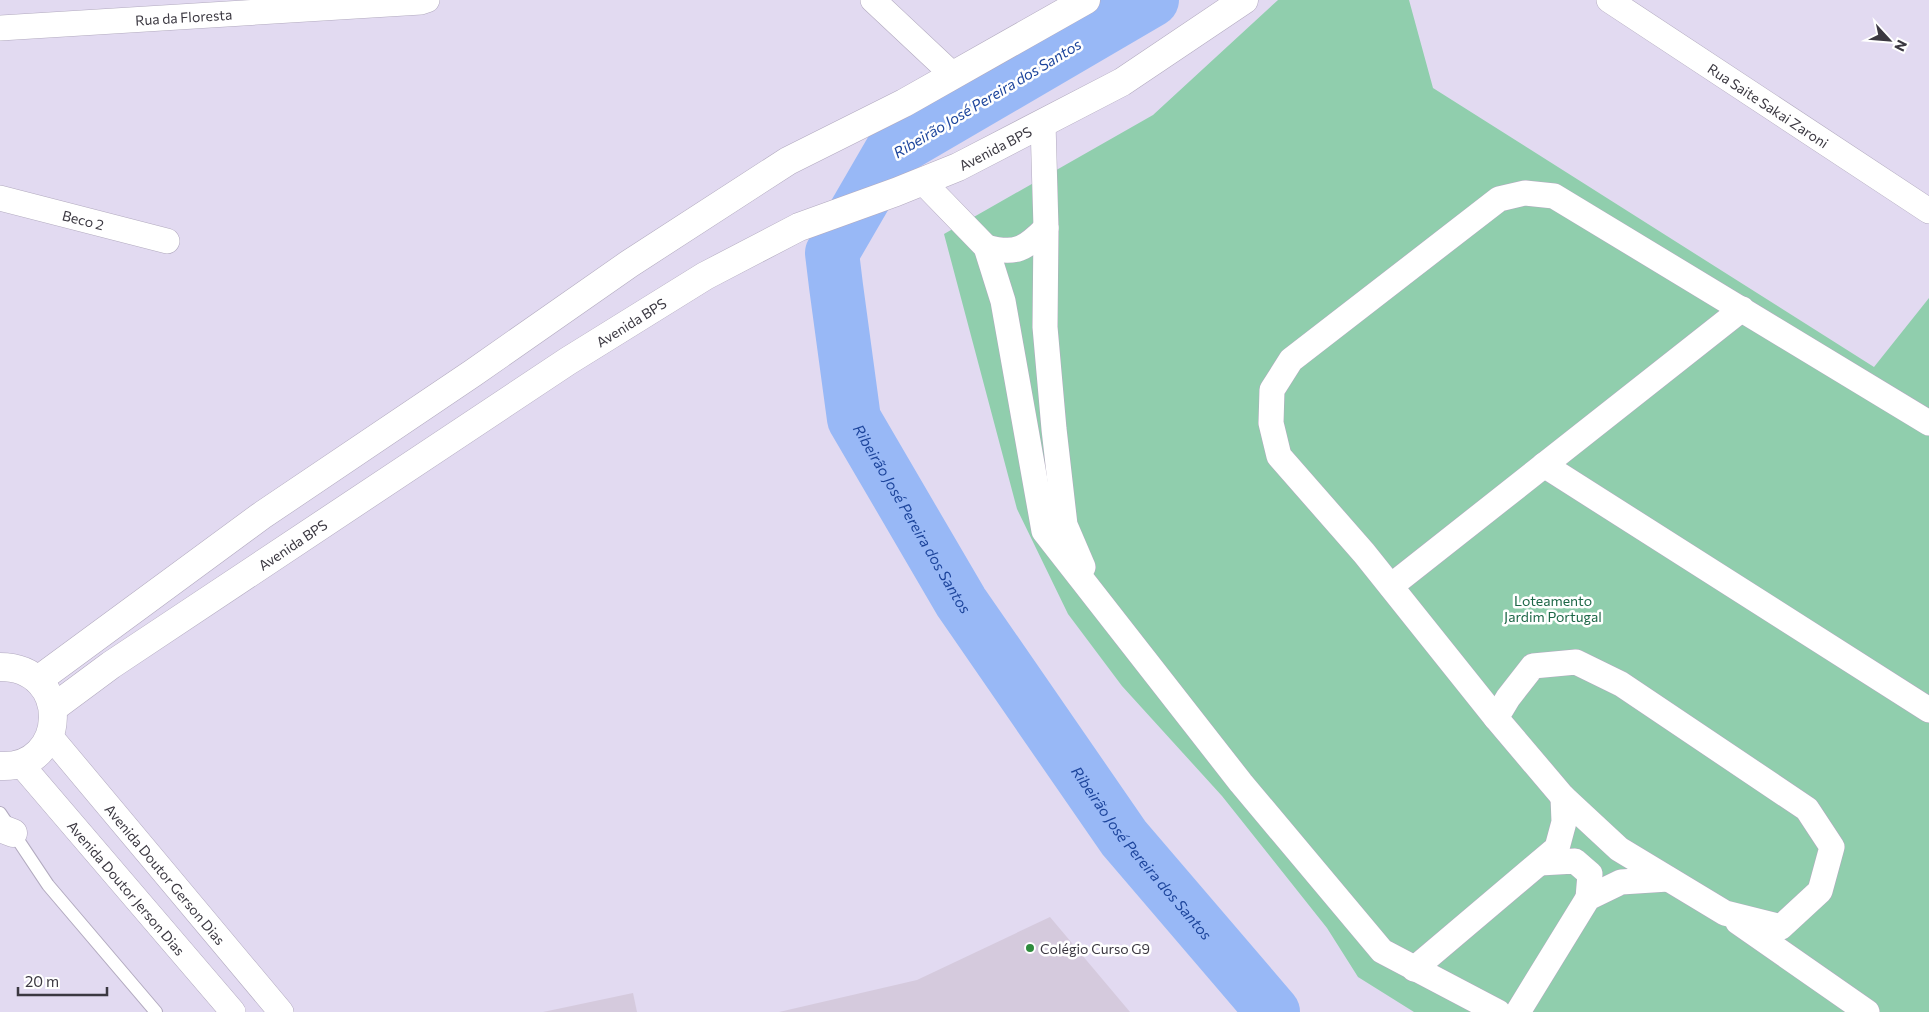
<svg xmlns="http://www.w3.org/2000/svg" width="1929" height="1012" viewBox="0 0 1929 1012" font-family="Commissioner,sans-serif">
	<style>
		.education { fill: #d5cadd }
		.green { fill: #90cead }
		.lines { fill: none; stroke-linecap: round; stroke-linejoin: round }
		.river { stroke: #98b8f6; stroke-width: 54 }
		.service-casing { stroke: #b2aabf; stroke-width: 14 }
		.minor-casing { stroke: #b2aabf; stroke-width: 26 }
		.secondary-casing { stroke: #b2aabf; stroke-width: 29 }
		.service { stroke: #fff; stroke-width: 12 }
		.minor { stroke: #fff; stroke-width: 25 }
		.secondary { stroke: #fff; stroke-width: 28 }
		.poi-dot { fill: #2f8c3e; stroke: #fff; stroke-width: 2 }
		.labels { text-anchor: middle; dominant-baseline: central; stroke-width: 5; stroke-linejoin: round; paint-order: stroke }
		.street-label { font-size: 14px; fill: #3b3841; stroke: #fff }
		.park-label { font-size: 14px; fill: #1d6747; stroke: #fff }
		.poi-label { font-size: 14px; fill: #3b3841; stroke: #fff; text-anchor: start }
		.water-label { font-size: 15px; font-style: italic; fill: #1d459c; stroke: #fff }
	</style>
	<rect width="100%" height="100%" fill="#e2daf1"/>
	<g class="education">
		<polygon points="1050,917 1130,1012 779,1012 917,980"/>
		<polygon points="633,993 637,1012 543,1012"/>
	</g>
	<polygon class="green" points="1278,0 1409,0 1433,88 1874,367 1929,298 1929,1012 1414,1012 1358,977 1327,928 1222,796 1122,686 1068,614 1017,509 944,234 1153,115"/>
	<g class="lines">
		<path class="river" id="s1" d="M1152,0L890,153L832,253L836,286L854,419L961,602L1124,838L1273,1012"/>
		<defs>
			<polyline id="service" points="0,813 48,885 156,1012"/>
			<g id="minor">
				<polyline points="873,0 953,75"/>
				<path id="s2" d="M1609,0L1929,211"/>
				<path id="s3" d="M0,28L421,2L427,0"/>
				<polyline points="1043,123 1046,228 1045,327 1054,429 1065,525 1083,567"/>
				<polyline points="922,181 986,247 1003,301 1044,531 1241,783 1382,951 1498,1012"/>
				<path id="s4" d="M0,198L167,241"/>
				<path d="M986,247C1016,255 1025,249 1046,228"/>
				<polyline points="1544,465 1929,710"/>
				<polyline points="1391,586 1742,309"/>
				<polygon points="1576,662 1621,684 1807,809 1832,847 1820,891 1781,927 1725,913 1619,849 1563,797 1496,718 1508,698 1533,666"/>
				<polyline points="1496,718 1364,553 1279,456 1271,423 1272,390 1291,360 1499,199 1525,193 1554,196 1929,423"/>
				<path id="s5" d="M50,736L281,1012"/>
				<path id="s6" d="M20,763L233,1012"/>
				<polyline points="1540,863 1575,861 1590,874 1588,898"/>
				<polyline points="1738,922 1867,1012"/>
				<polyline points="1414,969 1557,848 1564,822 1563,797"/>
				<polyline points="1518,1012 1588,898 1621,882 1668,879"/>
			</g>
			<g id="secondary">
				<path d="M0,667C73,667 68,770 0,766"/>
				<polyline points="38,680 261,516 473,373 629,264 788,161 904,103 1086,0"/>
				<path id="s7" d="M53,708L111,665L568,361L705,276L799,227L896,192L958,167L1122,82L1244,0"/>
				<polyline points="0,828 13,833"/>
			</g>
		</defs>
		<use href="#service" class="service-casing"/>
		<use href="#minor" class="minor-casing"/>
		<use href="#secondary" class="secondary-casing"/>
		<use href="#service" class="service"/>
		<use href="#minor" class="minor"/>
		<use href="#secondary" class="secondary"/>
	</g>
	<circle class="poi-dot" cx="1030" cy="948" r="5"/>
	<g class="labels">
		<g class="street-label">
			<text stroke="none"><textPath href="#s3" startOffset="184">Rua da Floresta</textPath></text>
			<text stroke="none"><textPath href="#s2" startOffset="191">Rua Saite Sakai Zaroni</textPath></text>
			<text stroke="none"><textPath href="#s7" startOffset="1100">Avenida BPS</textPath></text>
			<text stroke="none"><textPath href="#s4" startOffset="86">Beco 2</textPath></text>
			<text stroke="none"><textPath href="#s7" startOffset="695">Avenida BPS</textPath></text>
			<text stroke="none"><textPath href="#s7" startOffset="290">Avenida BPS</textPath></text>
			<text stroke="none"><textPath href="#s5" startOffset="180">Avenida Doutor Gerson Dias</textPath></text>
			<text stroke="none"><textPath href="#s6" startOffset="164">Avenida Doutor Jerson Dias</textPath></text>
		</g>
		<g class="park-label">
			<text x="1553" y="600">Loteamento<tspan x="1553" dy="16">Jardim Portugal</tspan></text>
		</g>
		<g class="poi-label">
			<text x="1040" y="948">Colégio Curso G9</text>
		</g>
		<g class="water-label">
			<text transform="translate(987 98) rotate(-31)">Ribeirão José Pereira dos Santos</text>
			<text stroke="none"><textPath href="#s1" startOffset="702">Ribeirão José Pereira dos Santos</textPath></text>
			<text stroke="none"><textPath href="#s1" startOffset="1108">Ribeirão José Pereira dos Santos</textPath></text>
		</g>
	</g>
	<g transform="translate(1889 40) rotate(116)" stroke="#ffffff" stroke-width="4" paint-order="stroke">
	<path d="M0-4L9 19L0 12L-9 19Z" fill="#3b3841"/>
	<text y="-8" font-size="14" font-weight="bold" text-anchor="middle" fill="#3b3841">N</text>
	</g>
	<path d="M18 987v8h89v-8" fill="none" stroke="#3b3841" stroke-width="2.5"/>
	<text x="25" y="987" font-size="15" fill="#3b3841" stroke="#ffffff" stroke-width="4" paint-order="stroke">20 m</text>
</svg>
